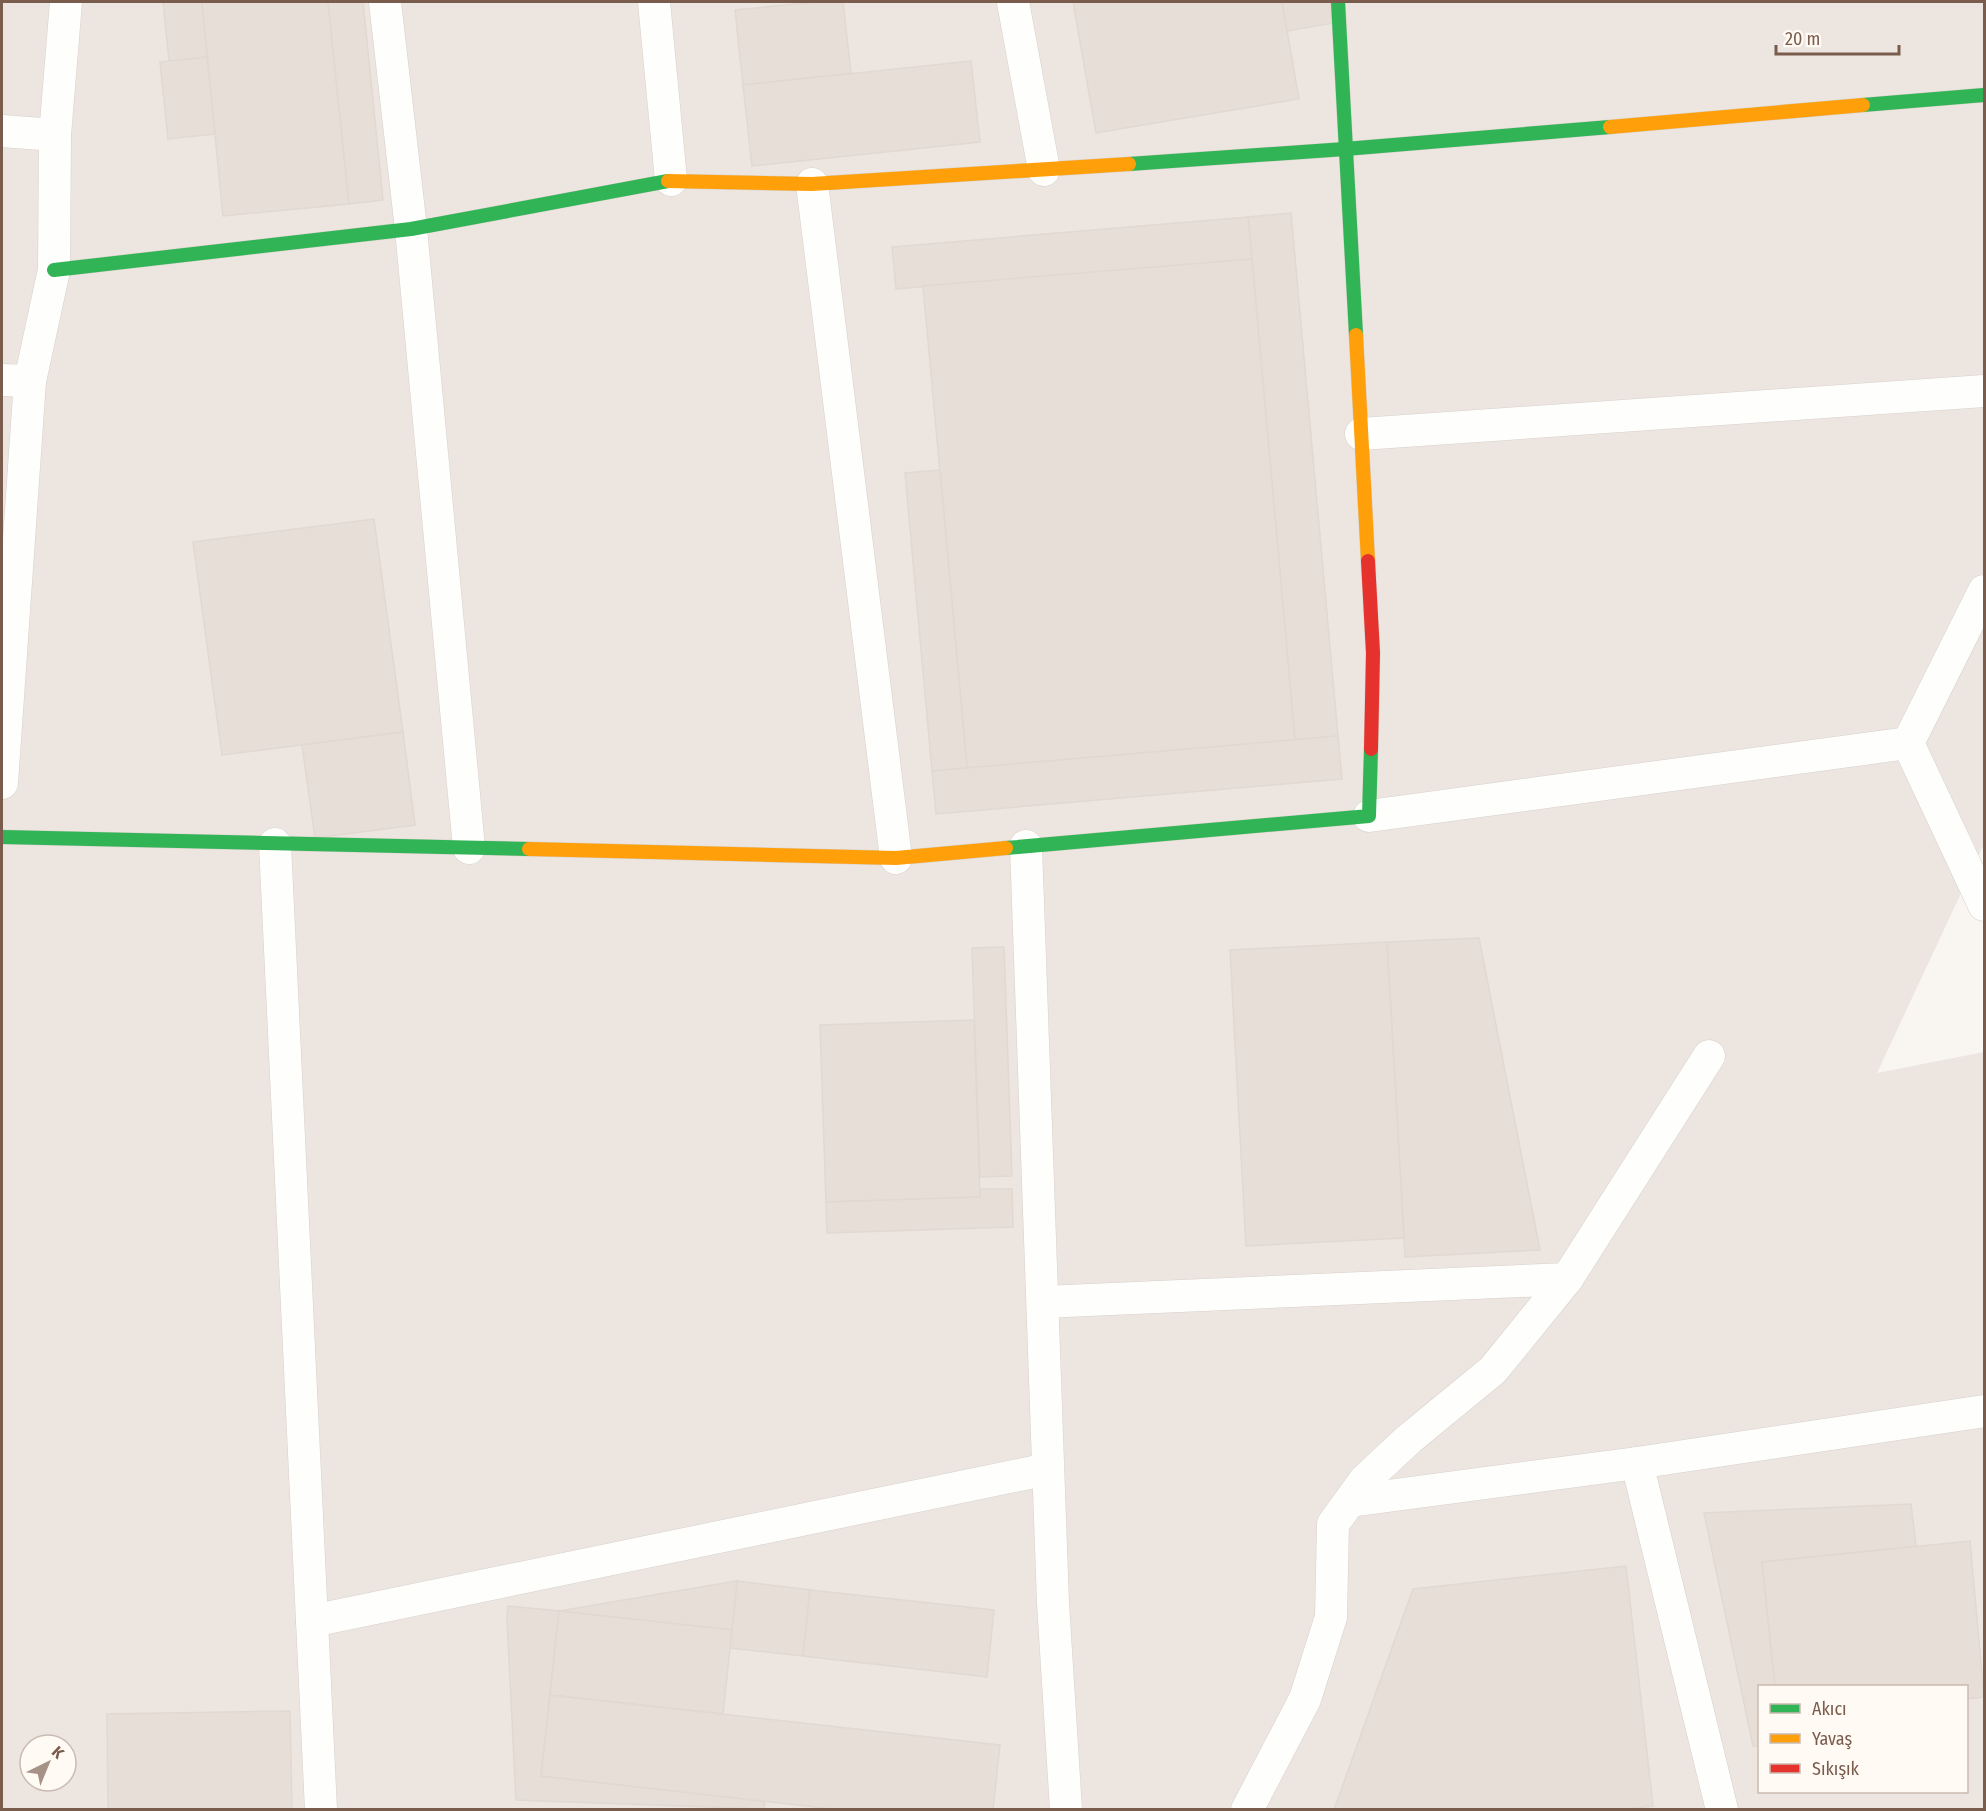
<svg xmlns="http://www.w3.org/2000/svg" width="1986" height="1811" viewBox="0 0 1986 1811" font-family="'Fira Sans Condensed',sans-serif">
	<style>
		.industrial { fill: #ede5e0; fill-rule: evenodd }
		.building { fill: #e6ded7; stroke: #e2d8d2; stroke-width: 1.5 }
		.lines { fill: none; stroke-linecap: round; stroke-linejoin: round }
		.street-casing { stroke: #d7d1cb; stroke-width: 33 }
		.fast-casing { stroke: #d9d2cb; stroke-width: 15 }
		.slow-casing { stroke: #d9d2cb; stroke-width: 15 }
		.jam-casing { stroke: #d9d2cb; stroke-width: 15 }
		.street { stroke: #fefefd; stroke-width: 32 }
		.fast { stroke: #30b455; stroke-width: 14 }
		.slow { stroke: #ff9f0a; stroke-width: 14 }
		.jam { stroke: #e5322d; stroke-width: 14 }
	</style>
	<rect width="100%" height="100%" fill="#f9f5f0"/>
	<path class="industrial" d="M2,2H1984V844L1877,1073L1984,1052V1809L2,1810ZM1760,1686H1966V1792H1760ZM30,1745H66V1781H30Z"/>
	<g class="building">
		<polygon points="163,2 202,2 207,57 169,61"/>
		<polygon points="202,2 328,2 349,204 223,216"/>
		<polygon points="328,2 363,2 383,200 349,204"/>
		<polygon points="817,2 843,2 851,73 743,85 735,10"/>
		<polygon points="1073,2 1282,2 1299,99 1096,133"/>
		<polygon points="1282,2 1330,2 1334,23 1287,31"/>
		<polygon points="207,57 215,134 168,139 160,62"/>
		<polygon points="971,61 980,142 752,166 743,85"/>
		<polygon points="1291,213 1338,736 1295,740 1248,217"/>
		<polygon points="1248,217 1252,259 896,289 892,247"/>
		<polygon points="1252,259 1295,740 967,768 923,286"/>
		<polygon points="940,470 967,768 932,771 905,473"/>
		<polygon points="374,519 403,732 222,755 193,542"/>
		<polygon points="403,732 415,825 315,838 302,745"/>
		<polygon points="1338,736 1342,779 936,814 932,771"/>
		<polygon points="1479,938 1540,1250 1405,1257 1387,942"/>
		<polygon points="1387,942 1404,1238 1246,1246 1230,950"/>
		<polygon points="1004,947 1012,1176 980,1177 972,948"/>
		<polygon points="974,1020 980,1197 826,1202 820,1025"/>
		<polygon points="980,1189 1012,1189 1013,1227 827,1233 826,1202 980,1197"/>
		<polygon points="1911,1504 1916,1546 1762,1562 1775,1686 1760,1686 1760,1746 1753,1746 1704,1513"/>
		<polygon points="1970,1541 1984,1697 1966,1699 1966,1686 1775,1686 1762,1562"/>
		<polygon points="1626,1566 1653,1806 1617,1810 1334,1810 1413,1589"/>
		<polygon points="737,1581 810,1590 803,1656 730,1648"/>
		<polygon points="737,1581 732,1630 559,1611"/>
		<polygon points="810,1590 994,1610 987,1677 803,1656"/>
		<polygon points="508,1606 559,1611 541,1776 765,1801 764,1809 516,1800 507,1618"/>
		<polygon points="559,1611 732,1630 723,1714 550,1695"/>
		<polygon points="550,1695 1000,1745 993,1810 842,1810 541,1776"/>
		<polygon points="290,1711 292,1810 108,1810 107,1714"/>
	</g>
	<g class="lines">
		<defs>
			<g id="street">
				<polyline points="385,2 411,229 469,848"/>
				<polyline points="654,2 671,180"/>
				<polyline points="1013,2 1044,170"/>
				<polyline points="2,131 55,135"/>
				<polyline points="812,184 896,858"/>
				<polyline points="2,380 30,381"/>
				<polyline points="1361,434 1984,391"/>
				<polyline points="1908,743 1984,905"/>
				<polyline points="1908,743 1984,591"/>
				<polyline points="2,783 30,381 54,270 55,135 66,2"/>
				<polyline points="1369,816 1908,743"/>
				<polyline points="275,844 321,1810"/>
				<polyline points="1026,846 1053,1603 1066,1810"/>
				<polyline points="1043,1302 1567,1279"/>
				<polyline points="1637,1463 1722,1810"/>
				<polyline points="1350,1501 1637,1463 1984,1411"/>
				<polyline points="312,1621 1048,1469"/>
				<polyline points="1247,1810 1305,1699 1331,1617 1333,1524 1365,1480 1409,1439 1493,1370 1567,1279 1709,1056"/>
			</g>
			<g id="fast">
				<polyline points="1338,2 1356,335"/>
				<polyline points="1863,105 1984,95"/>
				<polyline points="1129,164 1345,149 1610,127"/>
				<polyline points="54,270 411,229 668,181"/>
				<polyline points="2,837 529,849"/>
				<polyline points="1006,848 1369,816 1371,749"/>
			</g>
			<g id="slow">
				<polyline points="1610,127 1863,105"/>
				<polyline points="668,181 812,184 1129,164"/>
				<polyline points="1356,335 1368,561"/>
				<polyline points="529,849 896,858 1006,848"/>
			</g>
			<polyline id="jam" points="1368,561 1373,653 1371,749"/>
		</defs>
		<use href="#street" class="street-casing"/>
		<use href="#fast" class="fast-casing"/>
		<use href="#slow" class="slow-casing"/>
		<use href="#jam" class="jam-casing"/>
		<use href="#street" class="street"/>
		<use href="#fast" class="fast"/>
		<use href="#slow" class="slow"/>
		<use href="#jam" class="jam"/>
	</g>
	<rect width="1986" height="1811" fill="none" stroke="#7a5c4d" stroke-width="6"/>
	<rect x="1758" y="1685" width="210" height="108" fill="#fffaf3" stroke="#cabbb1" stroke-width="1.5"/>
	<rect x="1770" y="1704" width="30" height="9" fill="#30b455" stroke="#cabbb1" stroke-width="1.5"/>
	<text x="1812" y="1715" font-size="18" fill="#7a5c4d">Akıcı</text>
	<rect x="1770" y="1734" width="30" height="9" fill="#ff9f0a" stroke="#cabbb1" stroke-width="1.5"/>
	<text x="1812" y="1745" font-size="18" fill="#7a5c4d">Yavaş</text>
	<rect x="1770" y="1764" width="30" height="9" fill="#e5322d" stroke="#cabbb1" stroke-width="1.5"/>
	<text x="1812" y="1775" font-size="18" fill="#7a5c4d">Sıkışık</text>
	<g transform="translate(48 1763) rotate(43)"><circle r="28" fill="#fffaf3" stroke="#cabbb1" stroke-width="1.5"/>
	<path d="M0-4.5L10 22L0 15L-10 22Z" fill="#a69286"/>
	<text y="-9" font-size="16" font-weight="bold" text-anchor="middle" fill="#7a5c4d">K</text>
	</g>
	<path d="M1776 45v9h123v-9" fill="none" stroke="#7a5c4d" stroke-width="3"/>
	<text x="1785" y="45" font-size="18" fill="#7a5c4d" stroke="#fffaf3" stroke-width="4.5" paint-order="stroke">20 m</text>
</svg>
